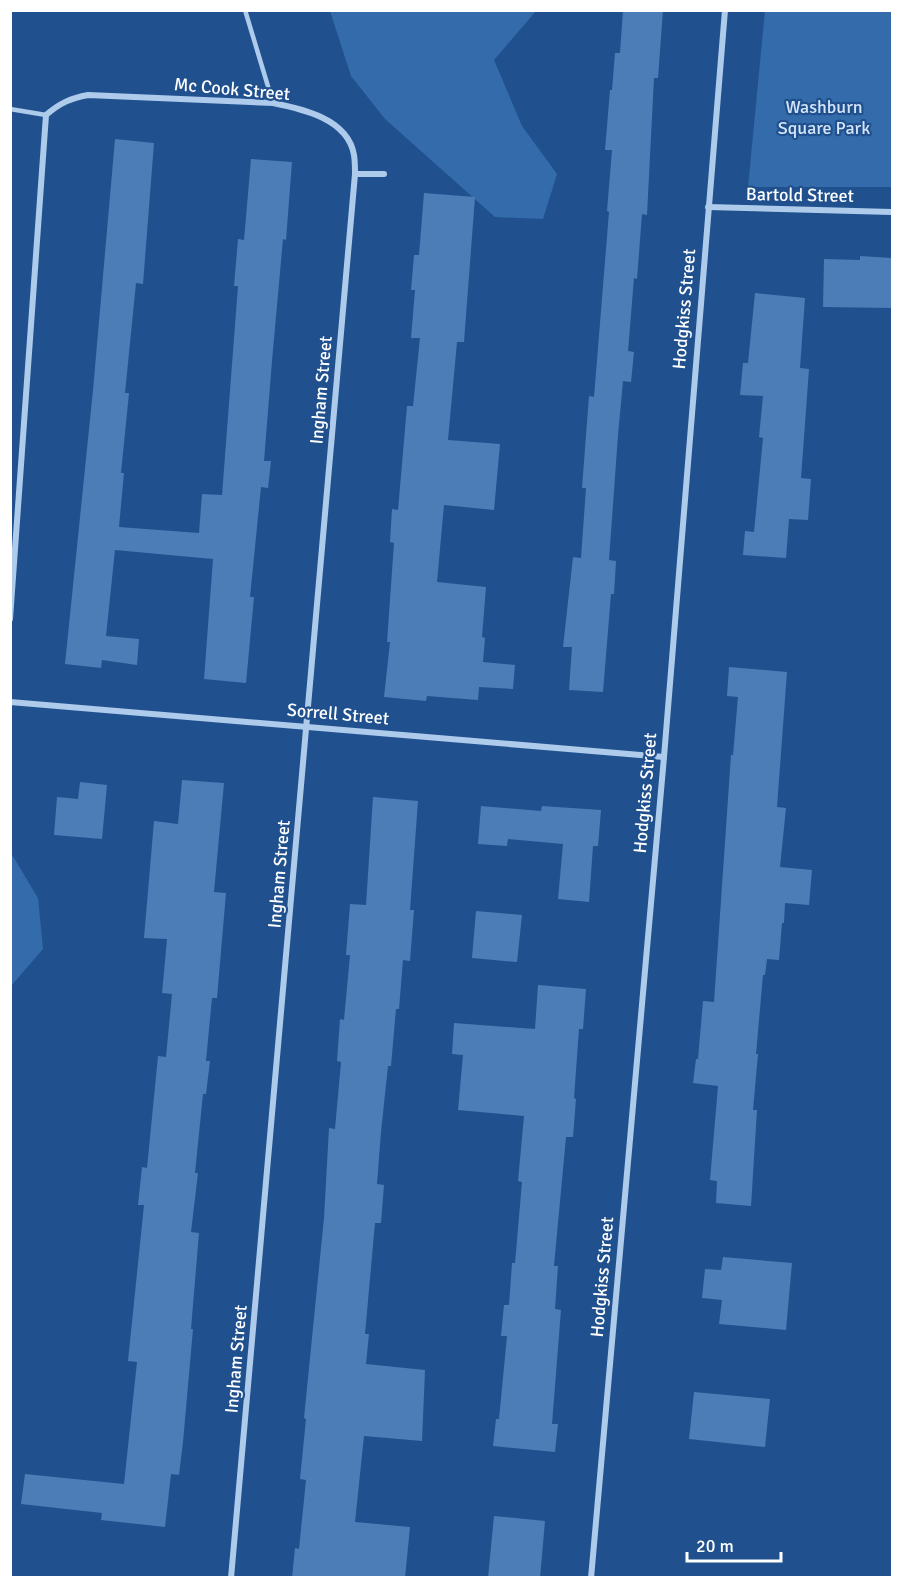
<svg xmlns="http://www.w3.org/2000/svg" width="903" height="1588" viewBox="0 0 903 1588" font-family="Signika,sans-serif">
	<style>
		.green { fill: #346bab }
		.building { fill: #4d7db7 }
		.lines { fill: none; stroke-linecap: round; stroke-linejoin: round }
		.lane { stroke: #aecbec; stroke-width: 4.5 }
		.street { stroke: #aecbec; stroke-width: 6 }
		.labels { text-anchor: middle; dominant-baseline: central; stroke-width: 4.5; stroke-linejoin: round; paint-order: stroke }
		.street-label { font-size: 18px; fill: #fff; stroke: #20518e }
		.park-label { font-size: 18px; fill: #d4e5f9; stroke: #20518e }
	</style>
	<rect width="100%" height="100%" fill="#20518e"/>
	<g class="green">
		<polygon points="330,11 536,11 494,60 522,126 557,174 543,219 495,217 385,119 351,76"/>
		<polygon points="765,11 892,11 892,187 748,187"/>
		<polygon points="11,853 38,898 43,949 11,986"/>
	</g>
	<g class="building">
		<polygon points="623,10 663,10 658,78 654,78 647,215 642,214 637,279 634,278 628,351 634,352 631,382 623,381 618,435 609,560 616,561 614,594 611,594 603,692 569,690 572,647 563,647 573,557 581,558 586,488 582,488 589,396 594,397 609,212 607,211 612,150 605,150 610,90 612,90 615,53 620,53"/>
		<polygon points="115,139 154,143 143,284 136,283 125,393 129,393 121,473 124,473 119,527 199,533 202,494 222,495 238,286 234,286 238,239 244,240 251,159 292,162 286,240 283,239 272,361 264,461 271,461 268,488 261,487 250,597 254,597 246,683 204,679 213,559 115,550 106,636 139,639 137,665 102,660 101,668 65,664 93,390"/>
		<polygon points="424,193 475,197 464,342 457,342 448,440 500,444 494,510 444,505 437,582 486,587 482,637 485,638 483,662 515,665 513,689 479,687 478,700 427,696 426,701 384,697 390,642 387,642 394,543 390,542 392,509 398,510 407,406 413,406 420,338 411,338 415,290 411,290 414,255 419,255"/>
		<polygon points="860,256 892,258 892,308 823,307 824,259 860,260"/>
		<polygon points="755,293 805,298 800,368 809,369 801,478 811,479 808,520 789,519 786,558 743,555 745,531 754,532 763,438 759,437 763,396 740,395 743,363 748,363"/>
		<polygon points="729,667 787,672 777,807 786,808 780,867 812,870 809,905 785,903 784,923 782,923 779,960 767,959 765,975 763,975 756,1054 758,1054 753,1110 757,1110 751,1206 716,1203 717,1181 710,1180 718,1086 693,1083 696,1059 698,1059 703,1001 714,1002 731,755 733,755 738,697 727,696"/>
		<polygon points="182,780 224,783 214,892 226,893 217,998 212,998 206,1061 210,1061 206,1094 203,1094 195,1173 198,1173 191,1232 199,1233 191,1329 193,1329 183,1442 179,1475 171,1474 165,1527 101,1520 102,1513 21,1504 25,1474 124,1484 137,1362 128,1361 144,1205 138,1205 142,1167 147,1168 158,1056 166,1057 172,994 162,993 167,939 144,938 154,821 178,824"/>
		<polygon points="80,782 107,785 102,839 54,835 57,797 78,799"/>
		<polygon points="373,797 418,801 410,910 414,910 410,961 403,960 399,1009 396,1009 391,1066 388,1066 381,1132 377,1184 384,1185 381,1223 375,1223 365,1334 369,1334 366,1364 425,1370 422,1441 364,1436 355,1522 410,1527 405,1578 292,1578 295,1548 299,1549 306,1480 300,1479 306,1419 304,1418 324,1218 329,1128 335,1129 341,1062 337,1061 340,1019 344,1020 350,955 346,955 350,904 366,905"/>
		<polygon points="481,806 541,811 542,806 601,810 598,846 593,846 589,902 558,899 563,844 508,839 507,846 478,844"/>
		<polygon points="476,911 522,915 517,962 472,958"/>
		<polygon points="538,985 586,989 583,1029 579,1029 574,1098 576,1099 573,1137 566,1137 554,1266 558,1266 555,1309 561,1310 552,1424 558,1424 555,1452 493,1446 496,1419 499,1419 507,1336 501,1336 504,1305 509,1305 512,1263 515,1263 522,1182 518,1181 524,1116 458,1110 463,1055 452,1054 454,1023 535,1029"/>
		<polygon points="723,1257 792,1263 786,1330 719,1324 722,1300 702,1298 705,1269 721,1270"/>
		<polygon points="694,1392 770,1399 765,1447 689,1439"/>
		<polygon points="494,1516 545,1521 540,1578 488,1578"/>
	</g>
	<g class="lines">
		<g class="lane">
			<polyline points="245,10 273,103"/>
			<polyline points="10,109 46,115"/>
		</g>
		<g class="street">
			<polyline points="708,207 892,212"/>
			<path d="M10,619L46,115C60,103 71,98 88,95L273,103C303,109 348,119 354,155C355,161 355,168 355,174H384"/>
			<polyline points="10,702 664,757"/>
			<polyline points="231,1578 355,174"/>
			<polyline points="591,1578 664,757 725,10"/>
		</g>
	</g>
	<g class="labels">
		<g class="street-label">
			<text transform="translate(232 89) rotate(5)">Mc Cook Street</text>
			<text transform="translate(800 195) rotate(1)">Bartold Street</text>
			<text transform="translate(684 309) rotate(-85)">Hodgkiss Street</text>
			<text transform="translate(321 390) rotate(-85)">Ingham Street</text>
			<text transform="translate(338 714) rotate(5)">Sorrell Street</text>
			<text transform="translate(645 793) rotate(-85)">Hodgkiss Street</text>
			<text transform="translate(279 874) rotate(-85)">Ingham Street</text>
			<text transform="translate(602 1277) rotate(-85)">Hodgkiss Street</text>
			<text transform="translate(236 1359) rotate(-85)">Ingham Street</text>
		</g>
		<g class="park-label">
			<text x="824" y="107">Washburn<tspan x="824" dy="21">Square Park</tspan></text>
		</g>
	</g>
	<rect width="903" height="1588" fill="none" stroke="#ffffff" stroke-width="24"/>
	<path d="M687 1552v9h94v-9" fill="none" stroke="#ffffff" stroke-width="3"/>
	<text x="696" y="1552" font-size="18" fill="#ffffff" stroke="#20518e" stroke-width="4.5" paint-order="stroke">20 m</text>
</svg>
